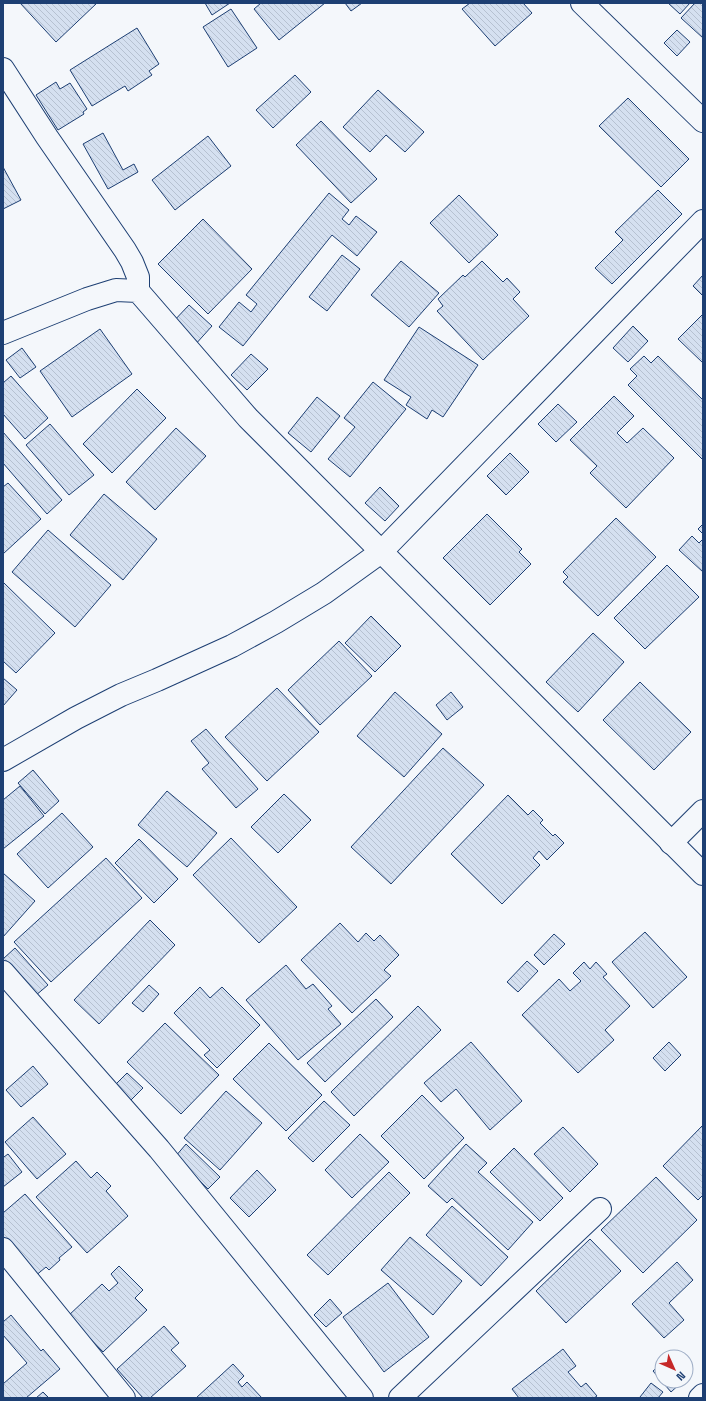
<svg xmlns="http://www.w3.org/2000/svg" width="706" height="1401" viewBox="0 0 706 1401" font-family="'Space Grotesk',sans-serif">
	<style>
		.building { fill: url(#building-back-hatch); stroke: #1d3f73 }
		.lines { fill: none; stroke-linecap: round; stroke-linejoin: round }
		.minor-casing { stroke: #1d3f73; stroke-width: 24 }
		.minor { stroke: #f4f7fb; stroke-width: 22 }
	</style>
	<defs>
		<pattern id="building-back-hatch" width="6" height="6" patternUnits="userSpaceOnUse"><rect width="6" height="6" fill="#d5e0f0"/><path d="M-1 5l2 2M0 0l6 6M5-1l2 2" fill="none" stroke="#b6c1d1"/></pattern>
	</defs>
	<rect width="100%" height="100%" fill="#f4f7fb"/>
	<g class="building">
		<polygon points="20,3 97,3 56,42"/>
		<polygon points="205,3 230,3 212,15"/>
		<polygon points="261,3 325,3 279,40 254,9"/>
		<polygon points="345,3 362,3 351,11"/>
		<polygon points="470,3 523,3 532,13 495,46 462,9"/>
		<polygon points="668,3 690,3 680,14"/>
		<polygon points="695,3 703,3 703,38 681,18"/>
		<polygon points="231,9 257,48 228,67 203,27"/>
		<polygon points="137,28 159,64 149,71 152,75 128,91 125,86 92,106 70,70"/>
		<polygon points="677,30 690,42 677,56 664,43"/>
		<polygon points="295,75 311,92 273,128 256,110"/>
		<polygon points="56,82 60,89 70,83 87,109 83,112 84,114 58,130 36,95"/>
		<polygon points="378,90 424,132 405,152 386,135 370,152 343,127"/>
		<polygon points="628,98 689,159 661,187 599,126"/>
		<polygon points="321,121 377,179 351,203 296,145"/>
		<polygon points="103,133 123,170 134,164 138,172 108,189 83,144"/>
		<polygon points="208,136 231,166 175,210 152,180"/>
		<polygon points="3,167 21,200 3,209"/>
		<polygon points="658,190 682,214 612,284 595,268 623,240 615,232"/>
		<polygon points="329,193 349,210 342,219 349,225 356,216 377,232 357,256 332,235 243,346 219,327 239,302 251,312 257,304 246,295"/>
		<polygon points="459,195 498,235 469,263 430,223"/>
		<polygon points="203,219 252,269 208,314 158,264"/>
		<polygon points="342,255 360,269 327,311 309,297"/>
		<polygon points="401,261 439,293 409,327 371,295"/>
		<polygon points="482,261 503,282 507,278 520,292 513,299 529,316 483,360 437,311 443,306 438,299 463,275 465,277"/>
		<polygon points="703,275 703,296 693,286"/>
		<polygon points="189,305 212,326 194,346 171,324"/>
		<polygon points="703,314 703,363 678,339"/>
		<polygon points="633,326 648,341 628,362 613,348"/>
		<polygon points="419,327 478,365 443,417 432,410 427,419 406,405 411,397 384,380"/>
		<polygon points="100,329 132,374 72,417 40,371"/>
		<polygon points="22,348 36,367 20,378 6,360"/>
		<polygon points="251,354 268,369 247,390 231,375"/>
		<polygon points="644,356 651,363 658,356 703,400 703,460 628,385 637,376 630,369"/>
		<polygon points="11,376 48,418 25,439 3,414 3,383"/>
		<polygon points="373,382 406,409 350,477 328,459 355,427 344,418"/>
		<polygon points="137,389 166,418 112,473 83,444"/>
		<polygon points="614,396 634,416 617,433 627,443 643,428 674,458 626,508 590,473 597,466 570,440"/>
		<polygon points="317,397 340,416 311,452 288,433"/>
		<polygon points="558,404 577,422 556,442 538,424"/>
		<polygon points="50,424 94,475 69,495 26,445"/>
		<polygon points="176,428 206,456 155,510 126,482"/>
		<polygon points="3,432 62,500 47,514 3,463"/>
		<polygon points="510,453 529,472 506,495 487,476"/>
		<polygon points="8,483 41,519 3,554 3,487"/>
		<polygon points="380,487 399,506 385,521 365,503"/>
		<polygon points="104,494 157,539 123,580 70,535"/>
		<polygon points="487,514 522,549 519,552 531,564 490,605 443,558"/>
		<polygon points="616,518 656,557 598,616 563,582 568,577 563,572"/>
		<polygon points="703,524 703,534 698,529"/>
		<polygon points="48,530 111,585 75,627 12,572"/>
		<polygon points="692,536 699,543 703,539 703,572 679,550"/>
		<polygon points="667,565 699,597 645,649 614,618"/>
		<polygon points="3,582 55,633 16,673 3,661"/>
		<polygon points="371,616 401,646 375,672 345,643"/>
		<polygon points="593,633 624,662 578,712 546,682"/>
		<polygon points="339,641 372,676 320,725 288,690"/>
		<polygon points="3,678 17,690 3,706"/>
		<polygon points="640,682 691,732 654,770 603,720"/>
		<polygon points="277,688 319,732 267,781 225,737"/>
		<polygon points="395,692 442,734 404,777 357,736"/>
		<polygon points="451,692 463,707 447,720 436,705"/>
		<polygon points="206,729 258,789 236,808 202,769 209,763 191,741"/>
		<polygon points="443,748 484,785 391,884 351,847"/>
		<polygon points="33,770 59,801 45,814 18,783"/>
		<polygon points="20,786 44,816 3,849 3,800"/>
		<polygon points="167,791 217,833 187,867 138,825"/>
		<polygon points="284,794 311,820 278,853 251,827"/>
		<polygon points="508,795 528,815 533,810 543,820 540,823 553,836 555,834 564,843 547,860 539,851 533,858 540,865 502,904 451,854"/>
		<polygon points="62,813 93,847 48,888 17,854"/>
		<polygon points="231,838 297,907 259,943 193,875"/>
		<polygon points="139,839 178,879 154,903 115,863"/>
		<polygon points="106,858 142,898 51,982 14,942"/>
		<polygon points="3,873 35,901 3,937"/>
		<polygon points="150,920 175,945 99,1024 74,1000"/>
		<polygon points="340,923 358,942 366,933 374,941 380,935 399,955 384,970 391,976 352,1013 301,960"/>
		<polygon points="645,932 687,977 653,1008 612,962"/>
		<polygon points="554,934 565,944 544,965 534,955"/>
		<polygon points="15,948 48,985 35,996 3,961 3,959"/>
		<polygon points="527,961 538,971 518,992 507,982"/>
		<polygon points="584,962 590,969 596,962 607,974 603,977 630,1006 605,1030 614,1040 578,1073 522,1015 559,979 570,991 581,981 573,973"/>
		<polygon points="286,965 306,989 313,984 332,1006 328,1009 341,1024 298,1060 246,1000"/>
		<polygon points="149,985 159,994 143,1012 132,1003"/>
		<polygon points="200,987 210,998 222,987 260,1025 217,1068 204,1055 210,1050 174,1013"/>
		<polygon points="376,999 393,1017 325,1082 307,1063"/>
		<polygon points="418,1006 441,1030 354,1116 331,1092"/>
		<polygon points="165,1023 219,1075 181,1114 127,1062"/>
		<polygon points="471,1042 522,1101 490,1130 456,1089 441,1102 424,1083"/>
		<polygon points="669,1042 681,1055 665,1071 653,1058"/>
		<polygon points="269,1043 322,1095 286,1131 233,1079"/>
		<polygon points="33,1066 48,1084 21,1107 6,1090"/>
		<polygon points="127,1073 143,1088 127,1104 112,1088"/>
		<polygon points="226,1091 262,1123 220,1170 184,1138"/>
		<polygon points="422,1095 464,1138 424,1179 381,1136"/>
		<polygon points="324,1101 350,1125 313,1162 288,1138"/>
		<polygon points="33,1117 66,1154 37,1179 5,1142"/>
		<polygon points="703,1125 703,1195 698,1200 663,1166"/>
		<polygon points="563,1127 598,1164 570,1192 534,1154"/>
		<polygon points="360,1134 389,1162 352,1198 325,1170"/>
		<polygon points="186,1144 220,1177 208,1189 175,1157"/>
		<polygon points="466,1144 487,1163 478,1172 533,1222 508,1250 452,1198 447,1203 428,1186"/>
		<polygon points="514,1148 563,1198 540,1221 490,1172"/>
		<polygon points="8,1154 22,1172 3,1187 3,1155 4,1157"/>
		<polygon points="76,1161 91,1178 97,1172 111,1186 106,1191 128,1216 87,1253 36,1197"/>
		<polygon points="257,1170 276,1190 249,1217 230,1198"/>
		<polygon points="389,1172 410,1193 328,1275 307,1255"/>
		<polygon points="656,1177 697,1220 643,1273 601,1230"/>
		<polygon points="25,1194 72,1247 59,1258 60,1260 49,1270 46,1267 34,1277 3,1241 3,1213"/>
		<polygon points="452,1206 508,1257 481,1286 426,1235"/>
		<polygon points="410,1237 462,1281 433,1315 381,1270"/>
		<polygon points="590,1239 621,1271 566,1323 536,1291"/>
		<polygon points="677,1262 693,1280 669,1303 684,1320 664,1338 632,1304"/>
		<polygon points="119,1266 143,1290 135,1298 147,1310 103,1352 68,1316 102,1284 109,1291 118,1283 111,1274"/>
		<polygon points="388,1283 429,1337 384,1372 343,1317"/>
		<polygon points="330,1299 342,1313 326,1327 314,1315"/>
		<polygon points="11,1315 41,1351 43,1349 60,1369 26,1398 3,1398 3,1384 27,1363 3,1335 3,1322"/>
		<polygon points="164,1326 179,1343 171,1350 186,1366 150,1398 143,1398 117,1369"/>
		<polygon points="563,1349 576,1366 568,1372 581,1387 586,1383 597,1396 594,1398 519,1398 512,1389"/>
		<polygon points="662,1363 662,1381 683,1381 671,1392 653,1371"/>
		<polygon points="233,1364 244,1376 238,1382 242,1387 247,1382 262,1398 196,1398"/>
		<polygon points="651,1383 663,1392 658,1398 641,1398 640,1397"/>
		<polygon points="43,1392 49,1398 36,1398"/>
	</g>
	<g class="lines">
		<defs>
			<g id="minor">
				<polyline points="582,3 703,121"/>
				<polyline points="3,69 47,137 125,250 132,262 138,277 138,291"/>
				<polyline points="3,333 87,299 116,290 138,291 248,418 703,874"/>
				<polyline points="3,760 76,718 121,695 157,680 232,646 276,622 324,593 381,552 703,221"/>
				<polyline points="671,843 703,811"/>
				<polyline points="3,972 159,1149 362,1398"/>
				<polyline points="3,1249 124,1398"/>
				<polyline points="400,1398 600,1209"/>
				<polyline points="700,1398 703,1395"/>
			</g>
		</defs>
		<use href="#minor" class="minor-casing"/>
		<use href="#minor" class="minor"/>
	</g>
	<rect width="706" height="1401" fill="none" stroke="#1d3f73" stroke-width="8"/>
	<g transform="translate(674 1369) rotate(135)"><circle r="19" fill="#f4f7fb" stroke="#9eadc5"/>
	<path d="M0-3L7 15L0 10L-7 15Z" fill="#c62828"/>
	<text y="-6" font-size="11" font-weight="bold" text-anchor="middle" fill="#1d3f73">N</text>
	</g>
</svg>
